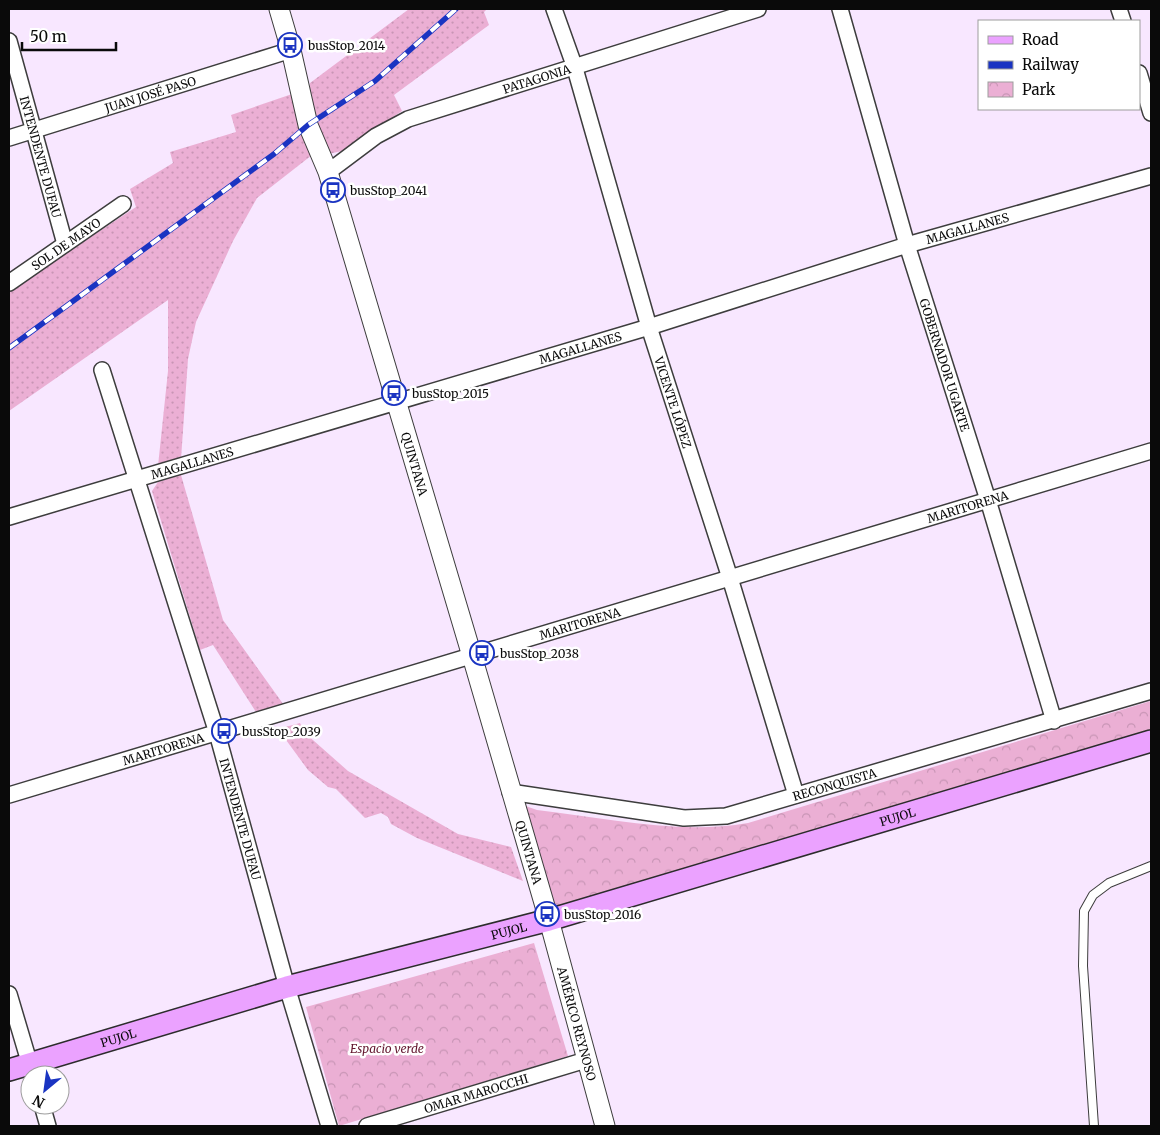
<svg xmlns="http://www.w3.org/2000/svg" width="1160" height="1135" viewBox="0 0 1160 1135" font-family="Merriweather,serif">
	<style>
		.grass { fill: url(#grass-dots) }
		.park { fill: url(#park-crowns) }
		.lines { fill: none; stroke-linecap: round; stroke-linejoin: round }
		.service-casing { stroke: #3d3d3d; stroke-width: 10 }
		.minor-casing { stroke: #3d3d3d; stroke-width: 18 }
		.tertiary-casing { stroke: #3d3d3d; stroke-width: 21 }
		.secondary-casing { stroke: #2c2c2c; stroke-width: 24 }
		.service { stroke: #fff; stroke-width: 8 }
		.minor { stroke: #fff; stroke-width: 15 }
		.tertiary { stroke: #fff; stroke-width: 19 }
		.secondary { stroke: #eba2ff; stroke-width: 21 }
		.rail-casing { stroke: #1a34c2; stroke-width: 5.5 }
		.rail { stroke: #fff; stroke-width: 4; stroke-dasharray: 11; stroke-linecap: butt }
		.labels { text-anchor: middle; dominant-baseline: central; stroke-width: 5; stroke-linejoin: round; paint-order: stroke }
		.poi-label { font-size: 12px; fill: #0a0a0a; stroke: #fff; text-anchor: start }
		.street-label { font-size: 12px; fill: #0a0a0a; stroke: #fff }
		.park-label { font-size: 12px; font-style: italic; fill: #64172f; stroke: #fff }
	</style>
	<defs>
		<pattern id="grass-dots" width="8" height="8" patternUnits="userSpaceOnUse" patternTransform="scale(1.25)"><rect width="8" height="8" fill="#ebafd4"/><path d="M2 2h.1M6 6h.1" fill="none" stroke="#c895b5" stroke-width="1.8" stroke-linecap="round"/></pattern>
		<pattern id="park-crowns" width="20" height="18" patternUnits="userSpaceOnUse" patternTransform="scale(1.25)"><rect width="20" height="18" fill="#ebafd4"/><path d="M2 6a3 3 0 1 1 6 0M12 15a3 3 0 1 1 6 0" fill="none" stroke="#c895b5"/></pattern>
	</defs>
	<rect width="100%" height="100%" fill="#f8e7ff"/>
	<g class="grass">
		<polygon points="409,9 487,9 484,12 489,25 394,95 402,111 342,151 328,154 322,149 309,95 310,83"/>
		<polygon points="295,93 312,155 257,198 233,241 196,322 188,359 181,459 158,466 168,371 168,300 9,411 9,291 136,207 130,189 173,163 170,152 236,132 231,115"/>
		<polygon points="181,475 223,620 286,708 258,715 213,645 200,650 152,491 158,482"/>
		<polygon points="300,723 305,733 348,771 458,834 511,847 523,881 417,838 391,824 388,817 381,813 365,818 336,789 328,787 308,770 278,729"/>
	</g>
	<g class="park">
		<path d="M1151,701V733L563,910L549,905L520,804L537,810C606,818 679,835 748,823Z"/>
		<polygon points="534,943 568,1056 339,1126 306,1007"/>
	</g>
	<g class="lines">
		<defs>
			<polyline id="service" points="1094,1126 1083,966 1084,911 1093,895 1109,883 1151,866"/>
			<g id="minor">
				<path id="s1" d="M554,9L574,65L649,327L730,578L796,795"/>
				<path id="s2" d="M840,9L907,245L988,500L1054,721"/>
				<polyline points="1119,9 1123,21"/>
				<path id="s3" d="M9,41L65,244"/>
				<polyline points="1139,73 1151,113"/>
				<path id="s4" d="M9,138L291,50"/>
				<path id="s5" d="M328,172L376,136L408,119L758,9"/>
				<path id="s6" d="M9,283L123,204"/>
				<path id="s7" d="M102,370L217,733L287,987L329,1126"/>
				<path id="s8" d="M9,517L649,327L907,245L1151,176"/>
				<path id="s9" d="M510,792L684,818L726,816L1151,691"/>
				<path id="s10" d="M9,795L1151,451"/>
				<polyline points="9,994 33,1075"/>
				<polyline points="42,1105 48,1126"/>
				<path id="s11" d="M367,1126L586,1060"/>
			</g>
			<g id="tertiary">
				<path id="s12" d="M279,9L291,50L308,125L328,172L472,656L549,920L605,1126"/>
			</g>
			<g id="secondary">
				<path id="s13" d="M9,1070L287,987L549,920L1151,741"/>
			</g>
		</defs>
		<use href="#service" class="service-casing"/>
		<use href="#minor" class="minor-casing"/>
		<use href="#tertiary" class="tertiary-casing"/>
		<use href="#secondary" class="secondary-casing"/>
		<use href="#service" class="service"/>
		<use href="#minor" class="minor"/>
		<use href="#tertiary" class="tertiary"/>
		<use href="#secondary" class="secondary"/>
		<defs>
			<polyline id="rail" points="9,348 274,154 308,125 375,81 456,9"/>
		</defs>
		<use href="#rail" class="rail-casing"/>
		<use href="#rail" class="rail"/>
	</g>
	<defs>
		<symbol id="bus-ring" viewBox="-11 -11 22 22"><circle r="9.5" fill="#fff" stroke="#1a34c2" stroke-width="1.5"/><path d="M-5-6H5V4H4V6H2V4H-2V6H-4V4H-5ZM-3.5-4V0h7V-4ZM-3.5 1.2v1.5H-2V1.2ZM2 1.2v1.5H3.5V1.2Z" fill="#1a34c2"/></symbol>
	</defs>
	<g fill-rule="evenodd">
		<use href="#bus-ring" x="276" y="31" width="28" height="28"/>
		<use href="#bus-ring" x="319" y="176" width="28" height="28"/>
		<use href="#bus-ring" x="380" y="379" width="28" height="28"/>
		<use href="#bus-ring" x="468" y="639" width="28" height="28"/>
		<use href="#bus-ring" x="210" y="717" width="28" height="28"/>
		<use href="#bus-ring" x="533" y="900" width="28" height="28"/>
	</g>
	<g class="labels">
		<g class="poi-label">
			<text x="308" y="45">busStop_2014</text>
			<text x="350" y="190">busStop_2041</text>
			<text x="412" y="393">busStop_2015</text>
			<text x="500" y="653">busStop_2038</text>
			<text x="242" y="731">busStop_2039</text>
			<text x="564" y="914">busStop_2016</text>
		</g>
		<g class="street-label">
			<text stroke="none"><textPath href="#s5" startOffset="231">PATAGONIA</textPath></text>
			<text stroke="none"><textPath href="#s4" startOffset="148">JUAN JOSÉ PASO</textPath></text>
			<text stroke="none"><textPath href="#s3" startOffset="120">INTENDENTE DUFAU</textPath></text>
			<text stroke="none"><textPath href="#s8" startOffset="1001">MAGALLANES</textPath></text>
			<text stroke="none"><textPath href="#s6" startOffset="69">SOL DE MAYO</textPath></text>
			<text stroke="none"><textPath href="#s8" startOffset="596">MAGALLANES</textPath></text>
			<text stroke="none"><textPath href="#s2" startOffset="371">GOBERNADOR UGARTE</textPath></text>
			<text stroke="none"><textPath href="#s1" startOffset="411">VICENTE LÓPEZ</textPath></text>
			<text stroke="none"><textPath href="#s8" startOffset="191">MAGALLANES</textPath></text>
			<text stroke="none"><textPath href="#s12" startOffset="475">QUINTANA</textPath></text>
			<text stroke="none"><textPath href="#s10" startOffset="1001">MARITORENA</textPath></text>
			<text stroke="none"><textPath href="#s10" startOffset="596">MARITORENA</textPath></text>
			<text stroke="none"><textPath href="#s10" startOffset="161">MARITORENA</textPath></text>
			<text stroke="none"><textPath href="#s9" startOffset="331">RECONQUISTA</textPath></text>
			<text stroke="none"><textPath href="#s13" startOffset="924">PUJOL</textPath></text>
			<text stroke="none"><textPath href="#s7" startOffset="470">INTENDENTE DUFAU</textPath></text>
			<text stroke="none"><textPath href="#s12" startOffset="880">QUINTANA</textPath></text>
			<text stroke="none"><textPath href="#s13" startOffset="519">PUJOL</textPath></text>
			<text stroke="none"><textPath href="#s12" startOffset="1058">AMÉRICO REYNOSO</textPath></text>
			<text stroke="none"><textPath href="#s13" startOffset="114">PUJOL</textPath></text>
			<text stroke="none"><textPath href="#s11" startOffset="114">OMAR MAROCCHI</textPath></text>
		</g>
		<g class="park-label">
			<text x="387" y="1048">Espacio verde</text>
		</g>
	</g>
	<rect width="1160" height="1135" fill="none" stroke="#0a0a0a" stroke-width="20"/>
	<rect x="978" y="20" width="162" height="90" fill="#ffffff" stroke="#9d9d9d"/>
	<rect x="988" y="36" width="25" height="8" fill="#eba2ff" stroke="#9d9d9d"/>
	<text x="1022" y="45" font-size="15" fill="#0a0a0a">Road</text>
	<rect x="988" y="61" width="25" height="8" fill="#1a34c2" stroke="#9d9d9d"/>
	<text x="1022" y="70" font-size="15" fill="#0a0a0a">Railway</text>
	<rect x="988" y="82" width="25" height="15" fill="url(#park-crowns)" stroke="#9d9d9d"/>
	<text x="1022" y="95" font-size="15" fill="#0a0a0a">Park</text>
	<g transform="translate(45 1090) rotate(209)"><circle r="24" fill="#ffffff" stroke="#9d9d9d"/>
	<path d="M0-4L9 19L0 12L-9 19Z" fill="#1a34c2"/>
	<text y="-8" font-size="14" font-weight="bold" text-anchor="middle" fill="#0a0a0a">N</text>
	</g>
	<path d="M22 42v8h94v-8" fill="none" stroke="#0a0a0a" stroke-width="2.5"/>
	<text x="30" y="42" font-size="15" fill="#0a0a0a" stroke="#ffffff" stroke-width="4" paint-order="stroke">50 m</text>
</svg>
